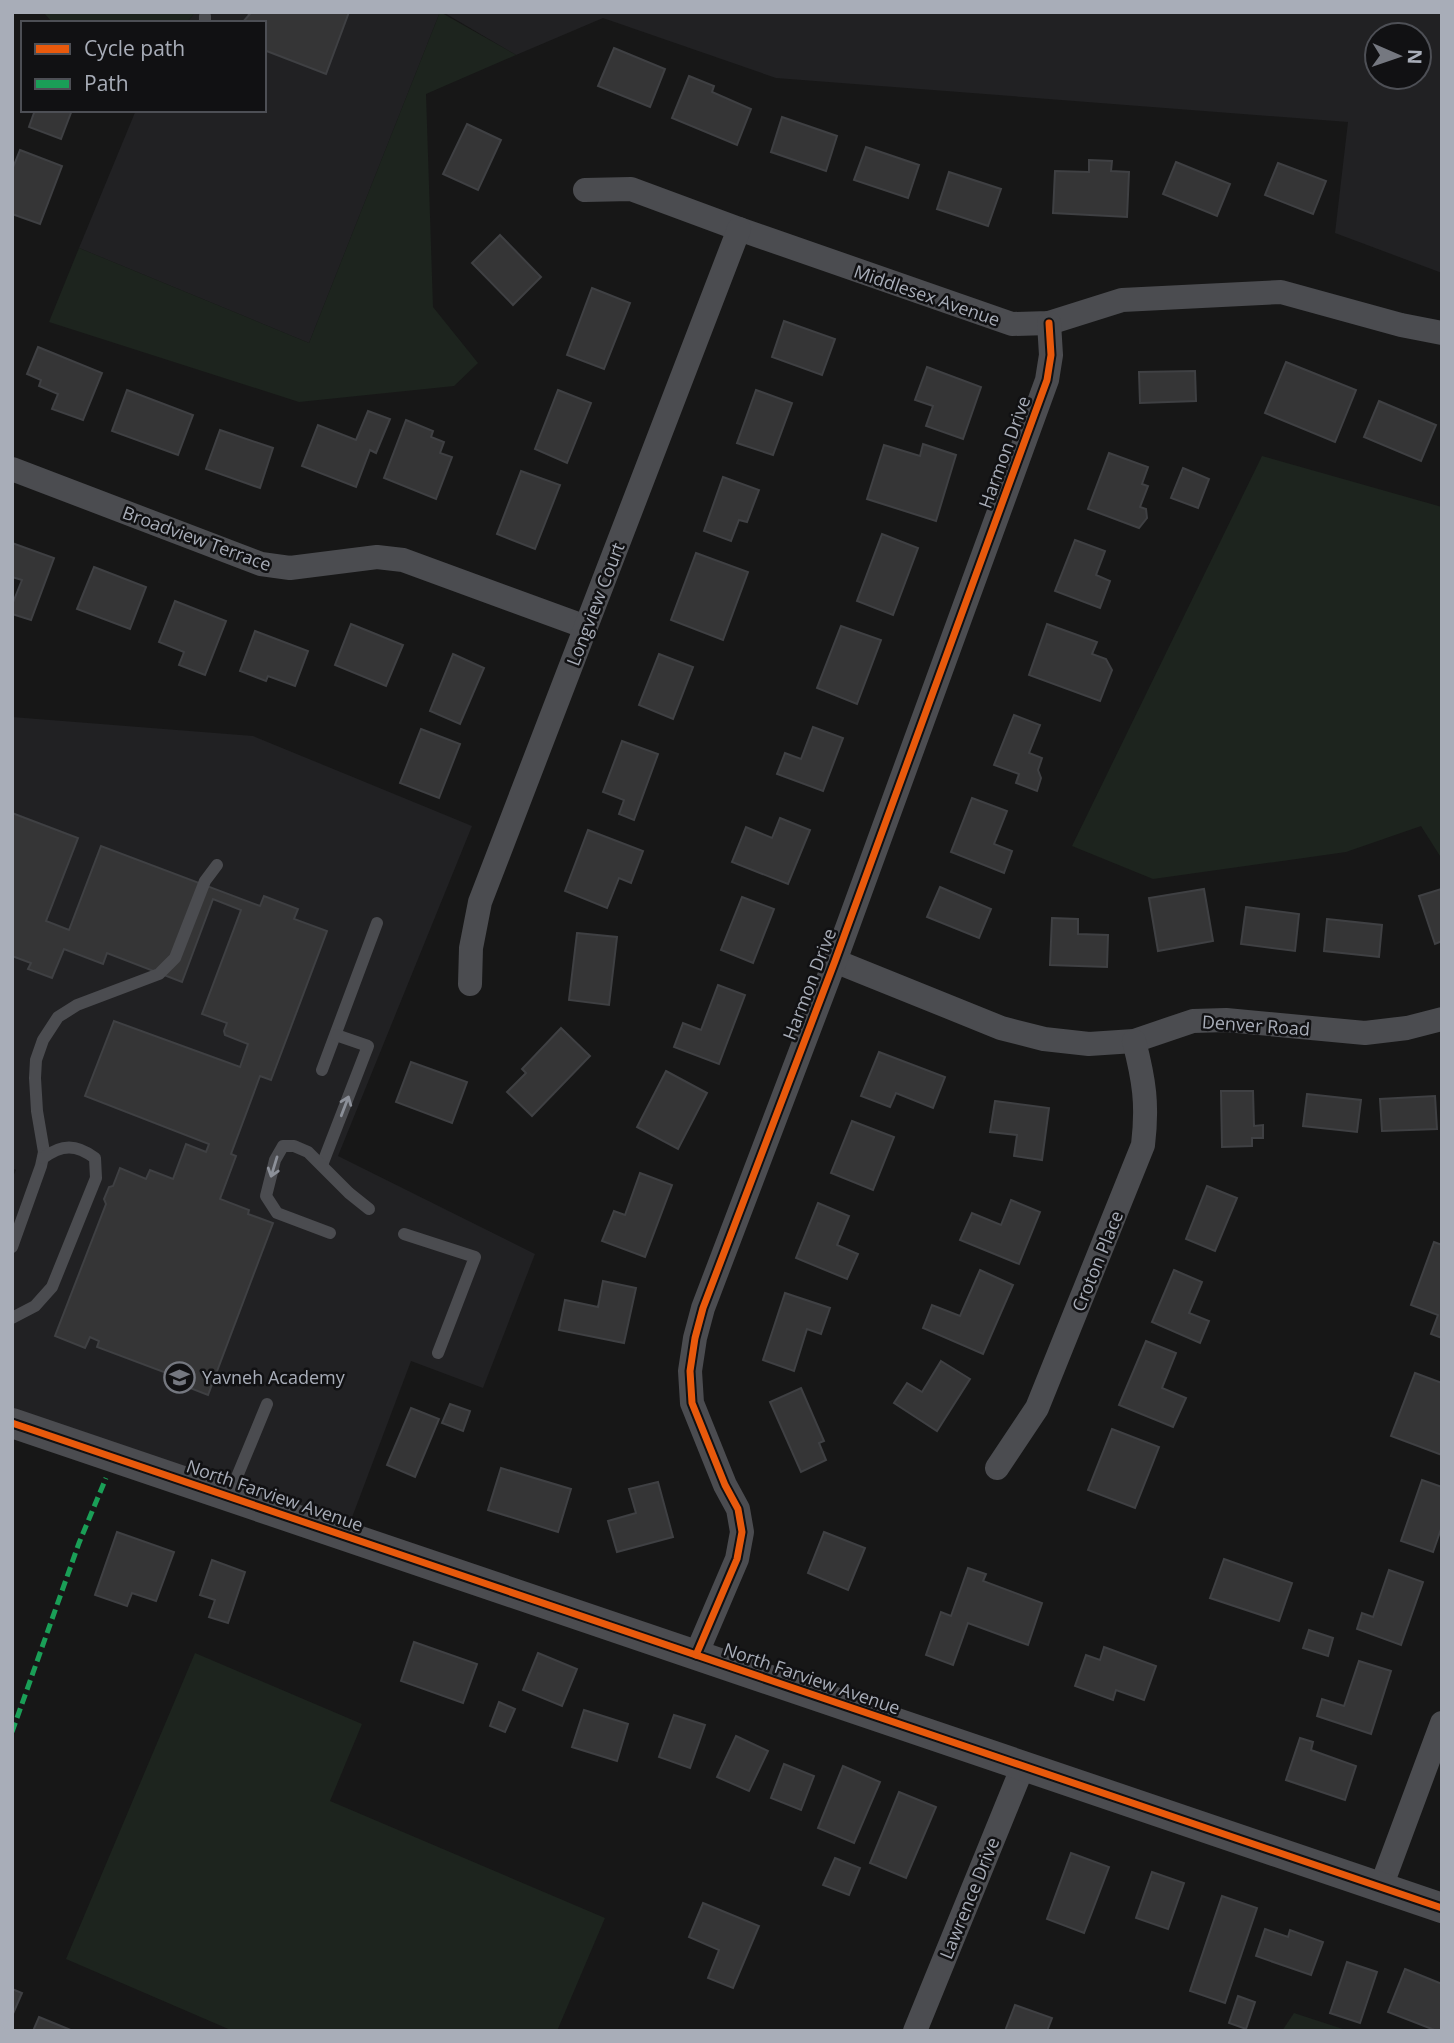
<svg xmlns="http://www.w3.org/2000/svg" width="1454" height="2043" viewBox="0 0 1454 2043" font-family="'Open Sans',sans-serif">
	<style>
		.built { fill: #212123; fill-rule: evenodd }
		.green { fill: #1d241e }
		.building { fill: #353536; stroke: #3f4043; stroke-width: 2 }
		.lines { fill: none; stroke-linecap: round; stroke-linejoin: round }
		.service { stroke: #4b4c50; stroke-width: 12 }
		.minor { stroke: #4b4c50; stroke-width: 24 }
		.tertiary { stroke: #4b4c50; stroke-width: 30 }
		.quiet { stroke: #1a9f57; stroke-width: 5; stroke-dasharray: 10 5; stroke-linecap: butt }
		.cycleway-casing { stroke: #111113; stroke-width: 11 }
		.cycleway { stroke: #e8590c; stroke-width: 7 }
		.oneway { stroke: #8c9099 }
		.labels { text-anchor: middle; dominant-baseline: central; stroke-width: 5; stroke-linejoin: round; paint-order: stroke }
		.street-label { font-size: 18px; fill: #a8adb8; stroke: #111113 }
		.poi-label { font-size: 18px; fill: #a8adb8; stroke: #111113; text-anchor: start }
	</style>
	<rect width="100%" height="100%" fill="#171717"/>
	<g class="built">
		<polygon points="180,12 440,12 309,343 79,248 136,110 264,110 264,23 186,23 193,15"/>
		<path d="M443,12H1442V273L1335,233L1348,122L776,78L603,18L516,55ZM1377,35H1419V77H1377Z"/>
		<polygon points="12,717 253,736 472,826 338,1156 535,1254 483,1388 411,1361 345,1536 12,1423 12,1179 16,1170 12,1168"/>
	</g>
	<g class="green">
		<polygon points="40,12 180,12 194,14 186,23 53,23 45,14"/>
		<polygon points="440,12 516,55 426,94 433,307 478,363 454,386 299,402 49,322 79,248 309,343"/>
		<polygon points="1262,456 1442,507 1442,856 1440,856 1421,826 1346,852 1153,879 1072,846"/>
		<polygon points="195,1653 362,1724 330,1801 605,1918 557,2031 233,2031 66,1959"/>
		<polygon points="1294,2013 1349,2031 1282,2031"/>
	</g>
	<g class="building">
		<polygon points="244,12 349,12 326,74 264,50 264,23 242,23 250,14"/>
		<polygon points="614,48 665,69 650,107 598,86"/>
		<polygon points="689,76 714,86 712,92 751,109 737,145 672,118"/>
		<polygon points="35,110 72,110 61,139 29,127"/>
		<polygon points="782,117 837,136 826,171 771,152"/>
		<polygon points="467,124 501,140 478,190 443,174"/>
		<polygon points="866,147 919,165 908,198 854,180"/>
		<polygon points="20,150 62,166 40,224 12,214 12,170"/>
		<polygon points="1089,160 1112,161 1111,171 1129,172 1127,217 1053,213 1055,171 1089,172"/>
		<polygon points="1176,162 1230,184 1217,216 1163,194"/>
		<polygon points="1278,163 1326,181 1313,214 1265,195"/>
		<polygon points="949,172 1001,189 988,226 937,209"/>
		<polygon points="500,235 541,277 513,305 472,263"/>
		<polygon points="592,288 630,303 604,369 567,355"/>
		<polygon points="784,321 835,339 822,375 772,357"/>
		<polygon points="38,347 102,373 83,420 52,409 58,394 39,386 41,380 27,374"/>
		<polygon points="1286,362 1356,390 1335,442 1265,413"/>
		<polygon points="927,367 981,387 963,439 926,426 933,406 915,400"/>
		<polygon points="1195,371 1196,401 1140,403 1139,372"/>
		<polygon points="127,390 193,415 178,455 112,431"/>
		<polygon points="558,390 591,403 567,463 535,449"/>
		<polygon points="756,390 792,403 773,455 737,443"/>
		<polygon points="1379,401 1436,425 1421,461 1364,437"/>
		<polygon points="368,411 390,419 376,453 370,450 356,487 302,466 318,425 356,440"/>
		<polygon points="406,420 433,431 431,437 444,442 440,453 452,457 436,499 384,478"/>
		<polygon points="220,430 273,448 260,488 206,469"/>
		<polygon points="923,444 956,455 936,521 867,499 884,445 920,456"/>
		<polygon points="1109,453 1148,467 1142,484 1148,486 1140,507 1146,509 1147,518 1139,528 1088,509"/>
		<polygon points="1183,468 1209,479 1198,508 1171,498"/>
		<polygon points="521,471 560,485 535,549 497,534"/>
		<polygon points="723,477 759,490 747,522 739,520 731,541 704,531"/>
		<polygon points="882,534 918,548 893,615 857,601"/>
		<polygon points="1075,540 1105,551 1096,575 1110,581 1100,608 1055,591"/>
		<polygon points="12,543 54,558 31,620 12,614 12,605 22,580 12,577"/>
		<polygon points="696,553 748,572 723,640 671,620"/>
		<polygon points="94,567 146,587 130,629 77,609"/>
		<polygon points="175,601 226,621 205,675 179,665 184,652 159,642"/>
		<polygon points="351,624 403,645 386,686 335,665"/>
		<polygon points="1047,624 1097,642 1092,654 1106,659 1112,670 1100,701 1029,675"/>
		<polygon points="841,626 881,640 857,704 817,688"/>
		<polygon points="255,631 308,651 295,686 268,676 266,681 240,671"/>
		<polygon points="453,654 484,668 460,724 430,711"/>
		<polygon points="659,654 693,667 673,719 639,705"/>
		<polygon points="1014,715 1040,725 1029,753 1042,758 1038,770 1041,778 1037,791 1016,783 1019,774 994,765"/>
		<polygon points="813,727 843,738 823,791 777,774 785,753 801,759"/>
		<polygon points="421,729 460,744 439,798 400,783"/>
		<polygon points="622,741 658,754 634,820 619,814 624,800 603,792"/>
		<polygon points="972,798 1007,811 994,844 1012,851 1004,873 951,852"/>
		<polygon points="12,813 78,838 46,921 69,930 101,846 260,906 264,896 298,909 294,919 327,931 271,1080 260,1076 231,1154 236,1156 220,1199 249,1210 248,1214 273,1223 208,1395 177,1383 181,1372 171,1368 169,1374 97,1347 99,1341 90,1337 85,1348 55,1336 106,1204 104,1199 109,1187 113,1186 120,1168 146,1179 150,1170 173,1179 186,1144 206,1152 209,1144 85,1096 114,1021 240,1067 248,1044 225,1035 224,1031 227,1023 202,1014 241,910 213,899 182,982 107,953 103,964 64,949 52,978 28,969 31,963 12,956"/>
		<polygon points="780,818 810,830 788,884 732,862 746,827 772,838"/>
		<polygon points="588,830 643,851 631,883 619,878 607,908 565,891"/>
		<polygon points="940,887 991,909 979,938 927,917"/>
		<polygon points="1204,889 1213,941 1158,951 1149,898"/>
		<polygon points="1441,889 1442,941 1435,944 1419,896"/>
		<polygon points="742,897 774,909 753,963 721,950"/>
		<polygon points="1246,907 1299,914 1295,951 1241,944"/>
		<polygon points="1052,918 1078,919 1078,934 1108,935 1107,967 1050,965"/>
		<polygon points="1327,919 1382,925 1379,957 1324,951"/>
		<polygon points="577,933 617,937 609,1005 569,1000"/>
		<polygon points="718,985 745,995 719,1064 674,1047 683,1023 701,1030"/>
		<polygon points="561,1028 590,1056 532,1116 507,1092 526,1073 522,1069"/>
		<polygon points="879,1052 945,1077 933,1108 896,1093 890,1107 861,1096"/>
		<polygon points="411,1062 467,1082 452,1123 396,1102"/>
		<polygon points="666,1071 707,1093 678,1149 637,1127"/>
		<polygon points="1221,1091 1253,1091 1254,1126 1263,1125 1263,1138 1252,1138 1252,1146 1222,1147"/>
		<polygon points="1307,1094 1361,1100 1357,1132 1303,1126"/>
		<polygon points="1435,1096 1437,1129 1382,1131 1380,1099"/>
		<polygon points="995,1101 1049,1108 1042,1160 1014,1156 1017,1135 990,1132"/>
		<polygon points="852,1121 894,1137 873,1190 831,1173"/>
		<polygon points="640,1173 672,1185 645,1257 602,1241 614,1211 625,1215"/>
		<polygon points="1207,1186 1237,1198 1215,1251 1186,1239"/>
		<polygon points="1011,1200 1040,1212 1019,1264 960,1240 972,1213 1001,1225"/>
		<polygon points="818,1203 849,1216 837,1245 858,1254 847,1279 796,1258"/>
		<polygon points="1434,1242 1442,1245 1442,1338 1431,1334 1438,1315 1411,1305"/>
		<polygon points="980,1270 1013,1285 983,1354 923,1328 932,1305 960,1316"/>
		<polygon points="1174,1270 1202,1282 1189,1313 1209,1321 1200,1343 1152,1322"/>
		<polygon points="603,1281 636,1288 624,1343 559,1330 565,1300 598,1307"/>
		<polygon points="785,1293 830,1308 821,1334 807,1329 794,1371 763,1360"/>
		<polygon points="1146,1341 1176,1353 1162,1388 1186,1398 1173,1427 1119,1405"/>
		<polygon points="941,1361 970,1379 937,1431 894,1403 907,1383 922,1392"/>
		<polygon points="1415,1373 1442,1383 1442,1455 1391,1436"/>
		<polygon points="801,1388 824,1441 819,1443 826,1460 801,1472 770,1402"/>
		<polygon points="450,1404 470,1411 463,1431 442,1423"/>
		<polygon points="411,1408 439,1419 415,1477 387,1465"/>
		<polygon points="1112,1429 1159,1447 1135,1508 1088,1490"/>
		<polygon points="501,1468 571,1489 558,1532 488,1510"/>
		<polygon points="1422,1480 1442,1487 1442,1526 1433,1552 1401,1541"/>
		<polygon points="658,1482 673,1537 617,1552 608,1521 636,1513 629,1489"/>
		<polygon points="117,1532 174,1552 156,1601 132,1593 127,1606 95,1595"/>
		<polygon points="824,1532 865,1548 848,1590 808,1573"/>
		<polygon points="1224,1559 1292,1583 1279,1621 1210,1598"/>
		<polygon points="212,1560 245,1572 228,1623 209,1617 215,1600 200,1595"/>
		<polygon points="968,1568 986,1574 983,1581 1042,1603 1028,1645 968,1623 953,1665 926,1655 941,1612 951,1616"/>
		<polygon points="1389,1570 1423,1582 1401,1645 1357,1629 1362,1613 1373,1617"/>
		<polygon points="1309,1630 1333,1638 1328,1656 1303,1648"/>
		<polygon points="414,1642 477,1664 463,1703 401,1681"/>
		<polygon points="1104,1647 1156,1666 1144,1700 1116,1690 1113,1700 1075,1686 1086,1655 1100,1660"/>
		<polygon points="538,1653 577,1669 562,1706 523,1690"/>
		<polygon points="1359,1661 1391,1671 1371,1734 1317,1716 1322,1699 1344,1706"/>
		<polygon points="499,1702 515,1709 505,1732 490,1726"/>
		<polygon points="584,1710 628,1724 617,1761 572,1747"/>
		<polygon points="674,1715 705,1725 690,1768 659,1757"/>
		<polygon points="736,1736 768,1751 749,1791 717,1777"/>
		<polygon points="1300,1738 1313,1742 1311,1750 1356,1766 1345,1800 1286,1780"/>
		<polygon points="784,1764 814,1776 801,1810 771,1798"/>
		<polygon points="843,1766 880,1782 854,1843 818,1828"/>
		<polygon points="899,1792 936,1807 906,1878 870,1863"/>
		<polygon points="1071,1853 1109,1867 1084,1933 1047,1919"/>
		<polygon points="835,1858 860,1868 849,1895 823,1885"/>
		<polygon points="1152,1872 1184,1883 1168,1929 1136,1918"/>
		<polygon points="1222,1896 1257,1908 1225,2003 1190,1991"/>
		<polygon points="703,1903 759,1926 733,1988 708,1978 719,1950 689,1937"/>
		<polygon points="1265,1929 1288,1937 1290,1930 1323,1942 1311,1975 1256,1956"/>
		<polygon points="1347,1962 1377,1972 1360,2023 1330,2013"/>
		<polygon points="1405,1969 1442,1984 1442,2031 1437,2031 1388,2012"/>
		<polygon points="12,1989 22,1993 12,2016"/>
		<polygon points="1238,1996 1255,2002 1246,2029 1229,2023"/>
		<polygon points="1015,2005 1052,2018 1047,2031 1005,2031"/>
		<polygon points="39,2017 73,2031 33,2031"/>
	</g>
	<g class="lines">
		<g class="service">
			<polyline points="205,16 205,23"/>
			<polyline points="322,1070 377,923"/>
			<polyline points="322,1165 368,1046 336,1035"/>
			<polyline points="330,1233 277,1213 266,1196 275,1160 283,1146 294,1146 308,1152 349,1193 369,1209"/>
			<polyline points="404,1234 475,1257 438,1353"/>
			<polyline points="12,1247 41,1166 44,1152 37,1111 35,1078 36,1060 43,1040 58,1017 77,1005 159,974 175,958 205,881 217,865"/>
			<path d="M12,1318L35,1306L52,1287L96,1178L95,1158C76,1144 62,1144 43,1158"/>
			<polyline points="229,1496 267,1404"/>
		</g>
		<g class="minor">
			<polyline points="585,190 631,189 739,229 1012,324 1049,323 1122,300 1281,292 1401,325 1442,333"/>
			<polyline points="12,469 261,564 290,568 377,557 403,560 586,627"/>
			<polyline points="835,961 1001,1028 1044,1039 1089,1044 1134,1041 1193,1021 1226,1020 1365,1033 1407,1028 1442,1019"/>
			<polyline points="470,984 471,948 480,902 739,229"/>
			<path d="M997,1468L1037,1408L1143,1145C1148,1104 1144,1080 1134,1041"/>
			<polyline points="696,1655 737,1559 742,1532 738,1509 725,1485 692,1403 690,1371 695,1338 703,1308 835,961 1047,380 1051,355 1049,323"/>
			<polyline points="1381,1887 1442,1723"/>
			<polyline points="915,2031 1023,1766"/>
		</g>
		<polyline class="tertiary" points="12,1423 1442,1908"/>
		<polyline class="quiet" points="12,1732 79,1543 106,1478"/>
		<defs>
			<g id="cycleway">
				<polyline points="12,1423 1442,1908"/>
				<polyline points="696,1655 737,1559 742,1532 738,1509 725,1485 692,1403 690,1371 695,1338 703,1308 835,961 1047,380 1051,355 1049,323"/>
			</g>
		</defs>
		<use href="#cycleway" class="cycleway-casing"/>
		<use href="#cycleway" class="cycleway"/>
	</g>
	<defs><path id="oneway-shaft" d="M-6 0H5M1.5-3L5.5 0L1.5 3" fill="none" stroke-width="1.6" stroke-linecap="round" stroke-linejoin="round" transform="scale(1.75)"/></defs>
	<g class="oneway">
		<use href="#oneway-shaft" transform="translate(345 1106) rotate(-69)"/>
		<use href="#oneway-shaft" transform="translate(274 1167) rotate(107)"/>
	</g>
	<defs>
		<symbol id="school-ring" viewBox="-11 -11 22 22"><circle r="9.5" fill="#111113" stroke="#757880" stroke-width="1.5"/><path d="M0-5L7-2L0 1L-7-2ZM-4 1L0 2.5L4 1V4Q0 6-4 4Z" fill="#757880"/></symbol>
	</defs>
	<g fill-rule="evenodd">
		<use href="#school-ring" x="162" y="1360" width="35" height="35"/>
	</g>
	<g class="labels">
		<g class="street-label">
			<text transform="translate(927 295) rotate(19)">Middlesex Avenue</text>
			<text transform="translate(1004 452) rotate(-70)">Harmon Drive</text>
			<text transform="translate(197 538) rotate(20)">Broadview Terrace</text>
			<text transform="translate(595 604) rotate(-69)">Longview Court</text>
			<text transform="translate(809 984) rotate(-69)">Harmon Drive</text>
			<text transform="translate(1256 1025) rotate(4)">Denver Road</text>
			<text transform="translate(1097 1261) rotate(-68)">Croton Place</text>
			<text transform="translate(275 1495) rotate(19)">North Farview Avenue</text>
			<text transform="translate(812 1678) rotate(19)">North Farview Avenue</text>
			<text transform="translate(969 1898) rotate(-68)">Lawrence Drive</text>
		</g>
		<g class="poi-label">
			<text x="202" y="1377">Yavneh Academy</text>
		</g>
	</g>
	<rect width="1454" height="2043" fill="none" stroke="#a8adb8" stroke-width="28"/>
	<rect x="21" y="21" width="245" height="91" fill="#111113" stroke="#4d4f55" stroke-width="2"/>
	<rect x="35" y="44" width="35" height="10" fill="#e8590c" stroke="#4d4f55" stroke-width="2"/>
	<text x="84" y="56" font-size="21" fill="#a8adb8">Cycle path</text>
	<rect x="35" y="79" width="35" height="10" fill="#1a9f57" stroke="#4d4f55" stroke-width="2"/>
	<text x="84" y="91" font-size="21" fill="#a8adb8">Path</text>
	<g transform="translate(1398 56) rotate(92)"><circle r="33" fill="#111113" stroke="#4d4f55" stroke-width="2"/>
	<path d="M0-5L12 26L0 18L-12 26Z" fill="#757880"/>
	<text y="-10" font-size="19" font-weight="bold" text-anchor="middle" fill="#a8adb8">N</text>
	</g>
</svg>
